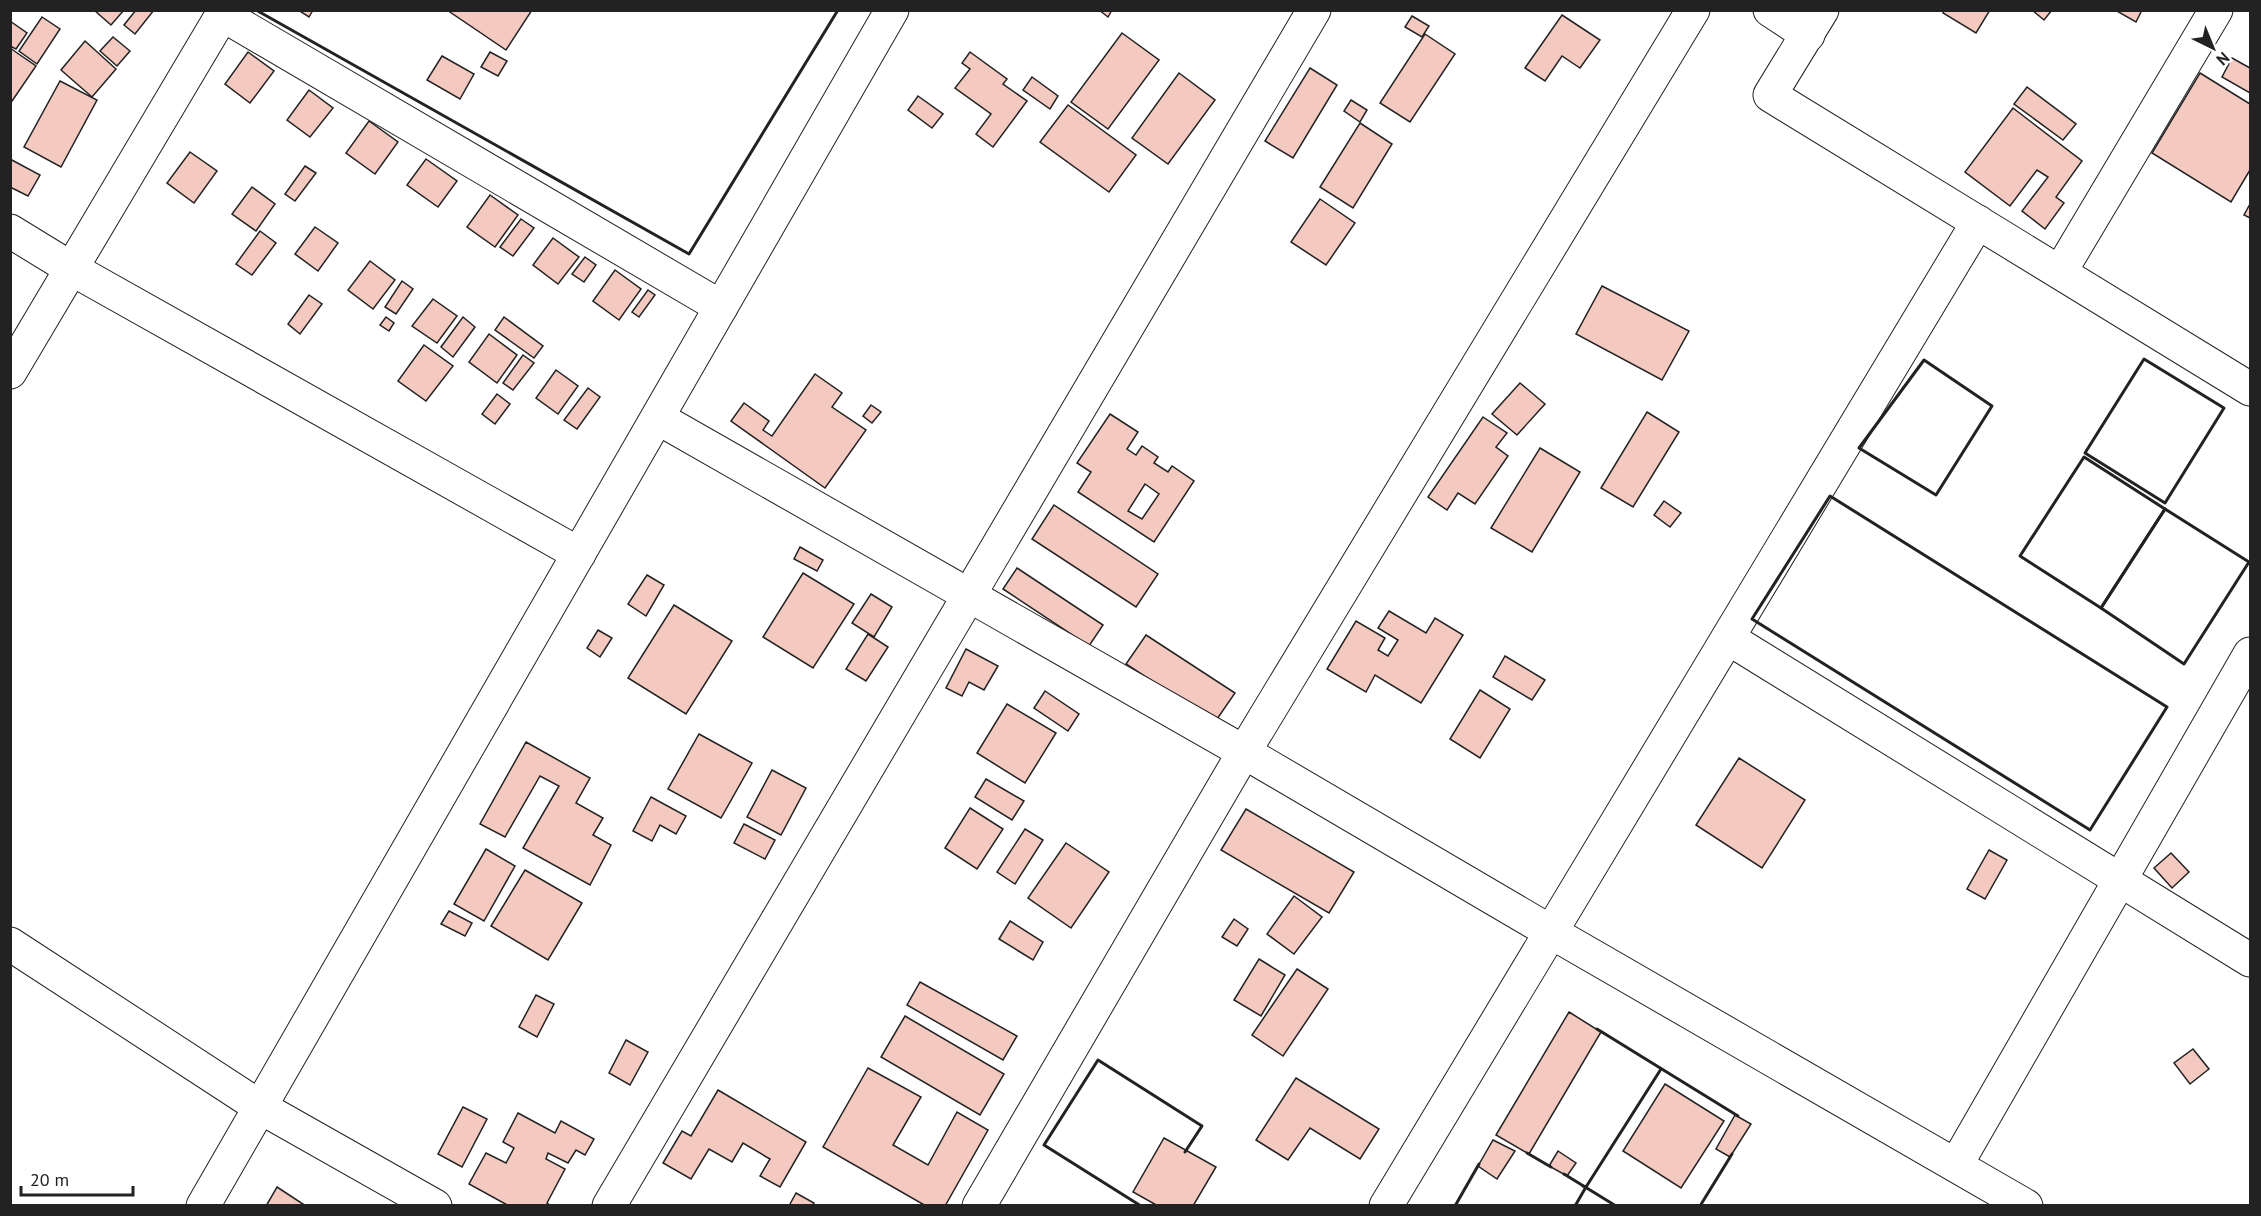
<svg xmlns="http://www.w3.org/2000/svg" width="2261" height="1216" viewBox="0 0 2261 1216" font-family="'PT Sans',sans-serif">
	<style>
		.building { fill: #f3c9c0; stroke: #222; stroke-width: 1.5; fill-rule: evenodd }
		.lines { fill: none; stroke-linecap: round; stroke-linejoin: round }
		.minor-casing { stroke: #222; stroke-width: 35 }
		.minor { stroke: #fff; stroke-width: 33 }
		.wall { stroke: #222; stroke-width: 3 }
	</style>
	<rect width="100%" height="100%" fill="#fff"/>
	<g class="building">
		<polygon points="94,10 124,10 111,25"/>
		<polygon points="136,10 154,10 135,34 124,25"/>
		<polygon points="298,10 313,10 309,17"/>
		<polygon points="447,10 532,10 506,50"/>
		<polygon points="1099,10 1112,10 1108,17"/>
		<polygon points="1944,10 1990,10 1976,33 1943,13"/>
		<polygon points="2032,10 2052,10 2044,20"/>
		<polygon points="2115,10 2142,10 2136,22"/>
		<polygon points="1562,15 1600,40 1580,68 1562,56 1545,81 1525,68"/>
		<polygon points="1412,16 1429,26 1422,37 1405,27"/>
		<polygon points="42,17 60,29 37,64 19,51"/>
		<polygon points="10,21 27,33 16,49 10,46"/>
		<polygon points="1122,33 1159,60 1108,129 1071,102"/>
		<polygon points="1425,34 1455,54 1410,122 1380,103"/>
		<polygon points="113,37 130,51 117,66 100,51"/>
		<polygon points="85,41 116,69 92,97 61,70"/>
		<polygon points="10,48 36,66 10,104"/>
		<polygon points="248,52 274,71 250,103 225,84"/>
		<polygon points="490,52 507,61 498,76 481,67"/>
		<polygon points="970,52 1007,79 1003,84 1027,101 993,147 976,134 991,114 955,88 970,69 962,63"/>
		<polygon points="442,56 474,74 460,99 427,80"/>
		<polygon points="2232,58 2250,68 2250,93 2222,77"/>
		<polygon points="1310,68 1337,85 1293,158 1265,141"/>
		<polygon points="1179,73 1215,100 1168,164 1132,138"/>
		<polygon points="2200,73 2250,104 2250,170 2231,202 2152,153"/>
		<polygon points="1032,77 1058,96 1050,109 1023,90"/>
		<polygon points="60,81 97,100 61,167 24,147"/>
		<polygon points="2027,87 2076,124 2063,140 2014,104"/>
		<polygon points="309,90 333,108 310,137 287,120"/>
		<polygon points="918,96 943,114 932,128 908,110"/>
		<polygon points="1351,100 1367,110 1360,122 1344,111"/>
		<polygon points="1068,105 1136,155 1109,192 1040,142"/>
		<polygon points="2013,108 2082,161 2056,197 2064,203 2045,229 2022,211 2048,177 2037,170 2010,206 1965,172"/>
		<polygon points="369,121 398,142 375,174 346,153"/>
		<polygon points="1360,123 1392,144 1353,208 1320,187"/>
		<polygon points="190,152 217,171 194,203 167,183"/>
		<polygon points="10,159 40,175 28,196 10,187"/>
		<polygon points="426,159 457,181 438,207 407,185"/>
		<polygon points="305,166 316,173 295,201 285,194"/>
		<polygon points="252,187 275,204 256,231 232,214"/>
		<polygon points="490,195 518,215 495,247 467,227"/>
		<polygon points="1320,199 1355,223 1326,265 1291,242"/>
		<polygon points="2250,204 2250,218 2244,215"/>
		<polygon points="521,219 534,228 513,256 500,247"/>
		<polygon points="315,227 338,243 318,271 295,254"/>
		<polygon points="260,231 276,243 252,275 236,264"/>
		<polygon points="553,238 579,257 558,284 533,265"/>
		<polygon points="585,257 596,265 584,282 572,274"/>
		<polygon points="370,261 395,280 373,309 348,290"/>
		<polygon points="615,270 641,289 619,320 593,301"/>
		<polygon points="402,281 413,289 396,314 385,307"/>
		<polygon points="1602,286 1689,331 1662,380 1576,334"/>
		<polygon points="648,290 655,295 639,317 632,312"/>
		<polygon points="309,295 322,304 300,334 288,324"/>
		<polygon points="433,299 457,316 437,343 412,326"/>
		<polygon points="386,317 394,323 389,331 380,325"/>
		<polygon points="463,317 475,327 453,357 441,347"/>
		<polygon points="504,317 543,346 534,358 495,330"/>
		<polygon points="489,334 517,355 497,383 469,362"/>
		<polygon points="424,345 453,366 426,401 398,381"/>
		<polygon points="523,355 534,363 513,390 503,383"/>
		<polygon points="556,370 578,386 558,414 536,398"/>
		<polygon points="815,374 842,393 832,407 866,430 825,488 731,421 744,403 769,421 763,430 772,436"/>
		<polygon points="1520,383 1545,404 1517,435 1492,414"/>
		<polygon points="588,388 600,397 577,429 564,420"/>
		<polygon points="497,394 510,404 495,424 482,414"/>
		<polygon points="871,405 881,412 872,423 863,416"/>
		<polygon points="1647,412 1679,432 1633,507 1601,488"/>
		<path d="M1110,414L1138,432L1127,449L1136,455L1142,446L1158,457L1154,463L1168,472L1172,466L1194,481L1154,542L1078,492L1091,472L1077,463ZM1145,484L1159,494L1142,519L1128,511Z"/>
		<polygon points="1483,417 1507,433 1496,447 1508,456 1475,504 1458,493 1447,510 1428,497"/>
		<polygon points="1540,448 1580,472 1532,552 1491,528"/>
		<polygon points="1664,501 1681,513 1670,527 1654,515"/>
		<polygon points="1054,505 1158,574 1136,607 1032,539"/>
		<polygon points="800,547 823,560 817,571 794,559"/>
		<polygon points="1017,568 1103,625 1089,646 1003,589"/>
		<polygon points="803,573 854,604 813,668 763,637"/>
		<polygon points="647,575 664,585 646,616 628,604"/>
		<polygon points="871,594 892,607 874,637 852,623"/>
		<polygon points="674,605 732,641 686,714 628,678"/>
		<polygon points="1389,611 1426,633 1435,618 1463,635 1421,703 1375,675 1366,692 1327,669 1356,621 1385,638 1378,650 1388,656 1398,640 1378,628"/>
		<polygon points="598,630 612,638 600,657 587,648"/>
		<polygon points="868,634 888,647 866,681 846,669"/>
		<polygon points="1146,635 1235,693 1215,722 1126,664"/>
		<polygon points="966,649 998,666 984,690 969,682 962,696 946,688"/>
		<polygon points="1505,656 1545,680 1532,700 1493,677"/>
		<polygon points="1480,690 1510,709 1480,758 1450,739"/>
		<polygon points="1045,691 1079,714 1068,731 1034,708"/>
		<polygon points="1007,704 1056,733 1025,783 977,753"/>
		<polygon points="699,734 752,763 721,818 668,789"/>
		<polygon points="526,742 590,778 576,803 603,818 593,835 611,845 590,885 523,848 559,786 540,776 505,837 480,824"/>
		<polygon points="1739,758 1805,800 1762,868 1696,825"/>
		<polygon points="772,770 806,788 781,835 747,817"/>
		<polygon points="986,779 1024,801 1012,820 975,797"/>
		<polygon points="651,797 686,816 676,834 660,825 652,841 633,831"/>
		<polygon points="970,808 1003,829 977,869 945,848"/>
		<polygon points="1246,809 1354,872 1329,913 1221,850"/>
		<polygon points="744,824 775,840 765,859 734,843"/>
		<polygon points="1025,829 1043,840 1015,884 997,872"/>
		<polygon points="1066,843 1109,872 1071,928 1028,898"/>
		<polygon points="486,849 515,866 484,921 454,904"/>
		<polygon points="1989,850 2007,860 1985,899 1967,889"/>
		<polygon points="2171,853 2189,872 2172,888 2154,868"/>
		<polygon points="525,870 582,903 548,960 491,926"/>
		<polygon points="1294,896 1322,917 1294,954 1267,934"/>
		<polygon points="449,911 472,923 465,936 441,924"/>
		<polygon points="1234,919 1248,929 1237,946 1222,937"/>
		<polygon points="1010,921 1043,942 1033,960 999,939"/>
		<polygon points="1259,959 1285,975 1261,1016 1234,1000"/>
		<polygon points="1297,969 1328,989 1283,1056 1252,1035"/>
		<polygon points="920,982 1017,1036 1003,1060 907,1005"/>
		<polygon points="536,995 554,1004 537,1037 519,1027"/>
		<polygon points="1569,1012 1601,1032 1529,1154 1496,1135"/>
		<polygon points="905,1016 1004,1074 980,1115 881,1057"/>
		<polygon points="626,1040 648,1052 630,1085 609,1073"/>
		<polygon points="2193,1049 2209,1069 2190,1084 2174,1063"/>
		<polygon points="868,1068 921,1097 893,1145 928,1165 957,1112 988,1130 945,1206 926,1206 823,1147"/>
		<polygon points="1296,1078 1379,1129 1360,1159 1310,1128 1288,1160 1256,1140"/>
		<polygon points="1665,1084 1724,1121 1681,1188 1623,1151"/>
		<polygon points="718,1090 806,1142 780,1187 760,1176 770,1159 743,1143 732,1162 709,1149 691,1179 663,1163 682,1131 691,1136"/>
		<polygon points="463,1107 487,1119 462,1167 438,1154"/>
		<polygon points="518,1113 555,1133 561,1121 594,1139 585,1155 576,1150 568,1163 548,1153 546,1159 565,1169 547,1203 551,1206 509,1206 469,1184 486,1153 506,1163 514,1148 503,1142"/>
		<polygon points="1735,1115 1751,1124 1730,1157 1716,1149"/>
		<polygon points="1164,1138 1216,1167 1193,1206 1158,1206 1133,1192"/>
		<polygon points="1493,1140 1515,1151 1497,1179 1478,1166"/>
		<polygon points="1558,1151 1576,1163 1567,1176 1549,1166"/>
		<polygon points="277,1187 306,1206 266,1206"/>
		<polygon points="796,1193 814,1203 812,1206 789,1206"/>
	</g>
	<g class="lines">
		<defs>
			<g id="minor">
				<polyline points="1770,10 1808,35"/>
				<polyline points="1822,10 1770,95 2250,389"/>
				<polyline points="223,15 721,307"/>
				<polyline points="10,231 72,269 579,554"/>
				<polyline points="2060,272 2216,10"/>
				<polyline points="10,372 225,10"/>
				<polyline points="658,418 1244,752 1551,932 2026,1206"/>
				<polyline points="1728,638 2250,960"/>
				<polyline points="10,944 260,1107 435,1206"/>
				<polyline points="1956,1165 2250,654"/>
				<polyline points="203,1206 892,10"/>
				<polyline points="609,1206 1314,10"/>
				<polyline points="979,1206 1244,752 1693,10"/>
				<polyline points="1386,1206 1978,222"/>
			</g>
		</defs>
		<use href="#minor" class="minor-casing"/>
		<use href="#minor" class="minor"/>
		<g class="wall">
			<polyline points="256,10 689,254 838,10"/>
			<polygon points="2144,359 2224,408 2165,503 2085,453"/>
			<polygon points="1924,360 1992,406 1936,495 1859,448"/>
			<polygon points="2084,457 2165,509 2101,608 2020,556"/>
			<polygon points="1830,496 2167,707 2090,830 1752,619"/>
			<polygon points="2165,509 2249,562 2184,664 2101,608"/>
			<polyline points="1597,1029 1738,1116"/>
			<polyline points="1527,1153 1551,1167"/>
			<polyline points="1564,1174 1616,1206"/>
			<polyline points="1586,1187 1661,1069"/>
			<polyline points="1141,1206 1044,1145 1098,1060 1202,1126 1185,1152"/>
			<polyline points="1455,1206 1479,1164"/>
			<polyline points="1575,1206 1586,1187 1583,1186"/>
			<polyline points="1700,1206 1732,1154"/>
		</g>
	</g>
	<rect width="2261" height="1216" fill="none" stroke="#222222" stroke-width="24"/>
	<g transform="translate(2213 48) rotate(137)" stroke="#ffffff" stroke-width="4.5" paint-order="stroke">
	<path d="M0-4.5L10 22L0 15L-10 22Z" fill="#222222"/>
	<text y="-9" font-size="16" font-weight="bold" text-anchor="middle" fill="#222222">N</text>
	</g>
	<path d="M21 1186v9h112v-9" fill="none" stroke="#222222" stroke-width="3"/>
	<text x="30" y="1186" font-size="18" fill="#222222" stroke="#ffffff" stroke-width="4.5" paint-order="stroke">20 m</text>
</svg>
